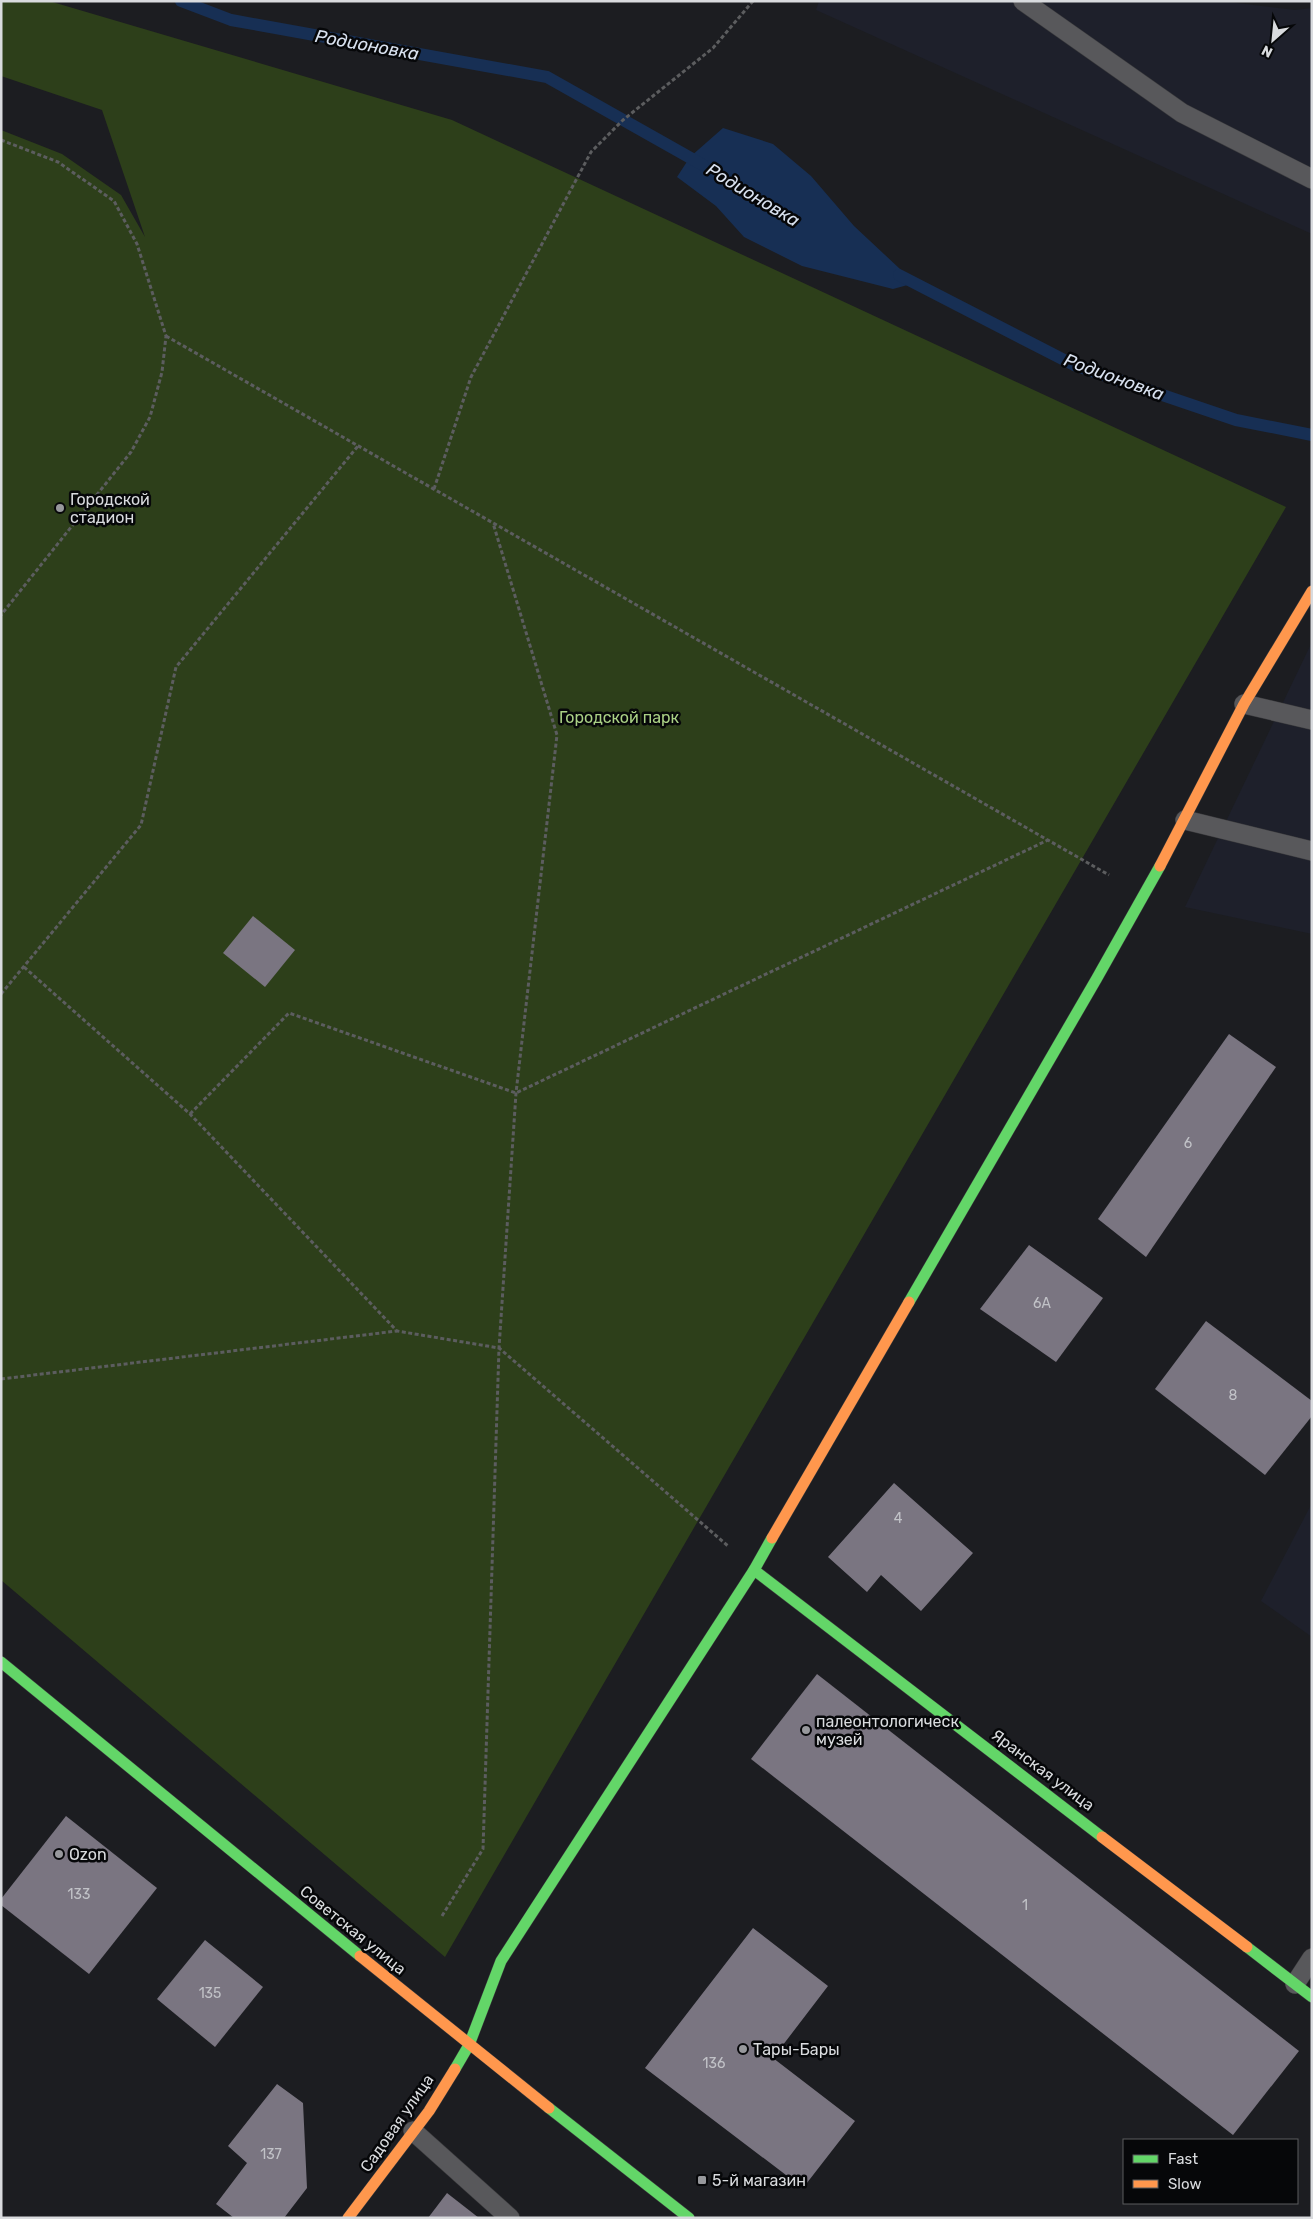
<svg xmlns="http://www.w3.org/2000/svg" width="1313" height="2219" viewBox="0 0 1313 2219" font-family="Rubik,sans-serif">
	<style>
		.built { fill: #1e202b }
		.green { fill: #2d3f1a }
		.water { fill: #172f54 }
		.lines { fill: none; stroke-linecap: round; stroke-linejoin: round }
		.stream { stroke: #172f54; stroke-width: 12 }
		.building { fill: #7a7581 }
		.lane-casing { stroke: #39393c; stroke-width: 20 }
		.fast-casing { stroke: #39393c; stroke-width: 12 }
		.slow-casing { stroke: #39393c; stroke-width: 12 }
		.path { stroke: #5c5d5f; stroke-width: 3; stroke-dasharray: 4 2.5; stroke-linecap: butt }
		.lane { stroke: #58585b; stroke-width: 19 }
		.fast { stroke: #63d668; stroke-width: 11 }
		.slow { stroke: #ff974d; stroke-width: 11 }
		.poi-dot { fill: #97989c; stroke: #060709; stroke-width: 2 }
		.labels { text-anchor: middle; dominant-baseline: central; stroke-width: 5; stroke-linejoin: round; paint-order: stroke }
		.number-label { font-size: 14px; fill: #c1c2c7 }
		.poi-label { font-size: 16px; fill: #d9dbde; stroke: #060709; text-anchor: start }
		.park-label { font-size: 16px; fill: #aad185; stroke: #060709 }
		.street-label { font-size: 16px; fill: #d9dbde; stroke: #060709 }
		.water-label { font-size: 18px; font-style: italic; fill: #d9e2f0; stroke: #060709 }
	</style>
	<rect width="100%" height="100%" fill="#1c1d21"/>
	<g class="built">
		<polygon points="819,1 1221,1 1295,10 1312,8 1312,234 816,10"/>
		<polygon points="1311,644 1312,934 1185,907"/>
		<polygon points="1312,1503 1312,1637 1261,1601"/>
	</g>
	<polygon class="green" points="1,1 49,1 452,120 1286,507 445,1957 1,1580 1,130 62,154 121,195 145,237 102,110 1,76"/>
	<polygon class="water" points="723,128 773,144 811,176 854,226 915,283 893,289 802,266 744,237 716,206 677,177 690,157"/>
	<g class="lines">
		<g class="stream">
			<polyline points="181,1 231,20 547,77 703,165"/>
			<polyline points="899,275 1074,365 1236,420 1312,435"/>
		</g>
	</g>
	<g class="building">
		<polygon points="253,916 295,950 265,987 223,953"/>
		<polygon points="1229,1034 1276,1067 1146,1257 1098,1219"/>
		<polygon points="1029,1245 1103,1298 1056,1362 980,1309"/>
		<polygon points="1206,1321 1312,1401 1312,1416 1265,1475 1155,1389"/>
		<polygon points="894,1483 973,1553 921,1611 881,1575 867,1592 828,1557"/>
		<polygon points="817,1674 1299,2051 1233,2135 751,1759"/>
		<polygon points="66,1816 157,1888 89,1974 1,1905 1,1899"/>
		<polygon points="753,1928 828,1986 773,2058 855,2121 803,2188 645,2068"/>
		<polygon points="205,1940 263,1987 215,2047 157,1999"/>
		<polygon points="277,2084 303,2103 307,2188 284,2218 234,2218 216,2204 247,2163 228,2146"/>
		<polygon points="447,2193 479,2218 428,2218"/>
	</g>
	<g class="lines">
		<defs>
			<g id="lane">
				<polyline points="1023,1 1182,113 1312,179"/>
				<polyline points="1244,704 1312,720"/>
				<polyline points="1185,820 1312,851"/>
				<polyline points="1295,1984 1312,1958"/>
				<polyline points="413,2131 510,2218"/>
			</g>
			<g id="fast">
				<polyline points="909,1302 1097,978 1160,866"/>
				<polyline points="754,1570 1102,1837"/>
				<polyline points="1,1662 360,1956"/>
				<polyline points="1247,1947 1312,1997"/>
				<polyline points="455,2069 469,2045 501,1961 754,1570 772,1538"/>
				<polyline points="549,2108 689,2218"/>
			</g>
			<g id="slow">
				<polyline points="1160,866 1244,704 1312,591"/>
				<polyline points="772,1538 909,1302"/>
				<polyline points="1102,1837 1247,1947"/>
				<polyline points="360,1956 549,2108"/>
				<polyline points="348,2218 429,2111 455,2069"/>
			</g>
		</defs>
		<use href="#lane" class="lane-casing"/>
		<use href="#fast" class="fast-casing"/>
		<use href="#slow" class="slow-casing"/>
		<g class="path">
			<polyline points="1,140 58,162 114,201 137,244 166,336 162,372 150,417 131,452 1,615"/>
			<polyline points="166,336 1109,875"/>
			<polyline points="434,489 471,377 591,152 623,120 713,48 753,1"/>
			<polyline points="24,967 190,1114 397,1331 499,1348 728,1546"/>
			<polyline points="1,994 141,825 176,667 358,446"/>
			<polyline points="190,1114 289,1013 516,1093 1048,840"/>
			<polyline points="1,1379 397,1331"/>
			<polyline points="442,1916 483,1849 499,1348 516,1093 557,735 493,523"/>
		</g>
		<use href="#lane" class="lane"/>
		<use href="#fast" class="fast"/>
		<use href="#slow" class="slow"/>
	</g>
	<g class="poi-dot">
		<circle cx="60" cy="508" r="5"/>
		<circle cx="806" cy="1730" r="5"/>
		<circle cx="59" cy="1854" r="5"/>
		<circle cx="743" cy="2049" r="5"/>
		<rect x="697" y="2175" width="10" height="10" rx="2.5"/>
	</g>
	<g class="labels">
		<g class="number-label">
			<text x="1188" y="1143">6</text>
			<text x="1042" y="1303">6А</text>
			<text x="1233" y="1395">8</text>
			<text x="898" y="1518">4</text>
			<text x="79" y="1894">133</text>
			<text x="1025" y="1905">1</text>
			<text x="210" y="1993">135</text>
			<text x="714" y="2063">136</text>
			<text x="271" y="2154">137</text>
		</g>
		<g class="poi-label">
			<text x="70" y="499">Городской<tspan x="70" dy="18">стадион</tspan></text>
			<text x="816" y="1721">палеонтологическ<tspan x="816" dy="18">музей</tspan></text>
			<text x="69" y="1854">Ozon</text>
			<text x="753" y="2049">Тары-Бары</text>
			<text x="712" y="2180">5-й магазин</text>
		</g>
		<g class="park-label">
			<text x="619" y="717">Городской парк</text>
		</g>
		<g class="street-label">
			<text transform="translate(1043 1770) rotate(37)">Яранская улица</text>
			<text transform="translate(353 1930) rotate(39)">Советская улица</text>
			<text transform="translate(397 2123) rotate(-55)">Садовая улица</text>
		</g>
		<g class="water-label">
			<text transform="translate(367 45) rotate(10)">Родионовка</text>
			<text transform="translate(753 195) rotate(31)">Родионовка</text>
			<text transform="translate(1114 377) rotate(20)">Родионовка</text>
		</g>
	</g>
	<rect width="1313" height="2219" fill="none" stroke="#d9dbde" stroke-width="5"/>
	<rect x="1123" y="2139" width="175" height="65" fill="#060709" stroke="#5a5c5e"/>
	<rect x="1133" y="2155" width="25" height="8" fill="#63d668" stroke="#5a5c5e"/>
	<text x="1168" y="2164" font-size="15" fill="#d9dbde">Fast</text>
	<rect x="1133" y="2180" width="25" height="8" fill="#ff974d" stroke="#5a5c5e"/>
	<text x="1168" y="2189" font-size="15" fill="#d9dbde">Slow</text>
	<g transform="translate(1273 40) rotate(207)" stroke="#060709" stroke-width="4" paint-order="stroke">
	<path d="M0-4L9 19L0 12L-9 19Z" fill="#d9dbde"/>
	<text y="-8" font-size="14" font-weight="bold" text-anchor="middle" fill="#d9dbde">N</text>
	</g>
</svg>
